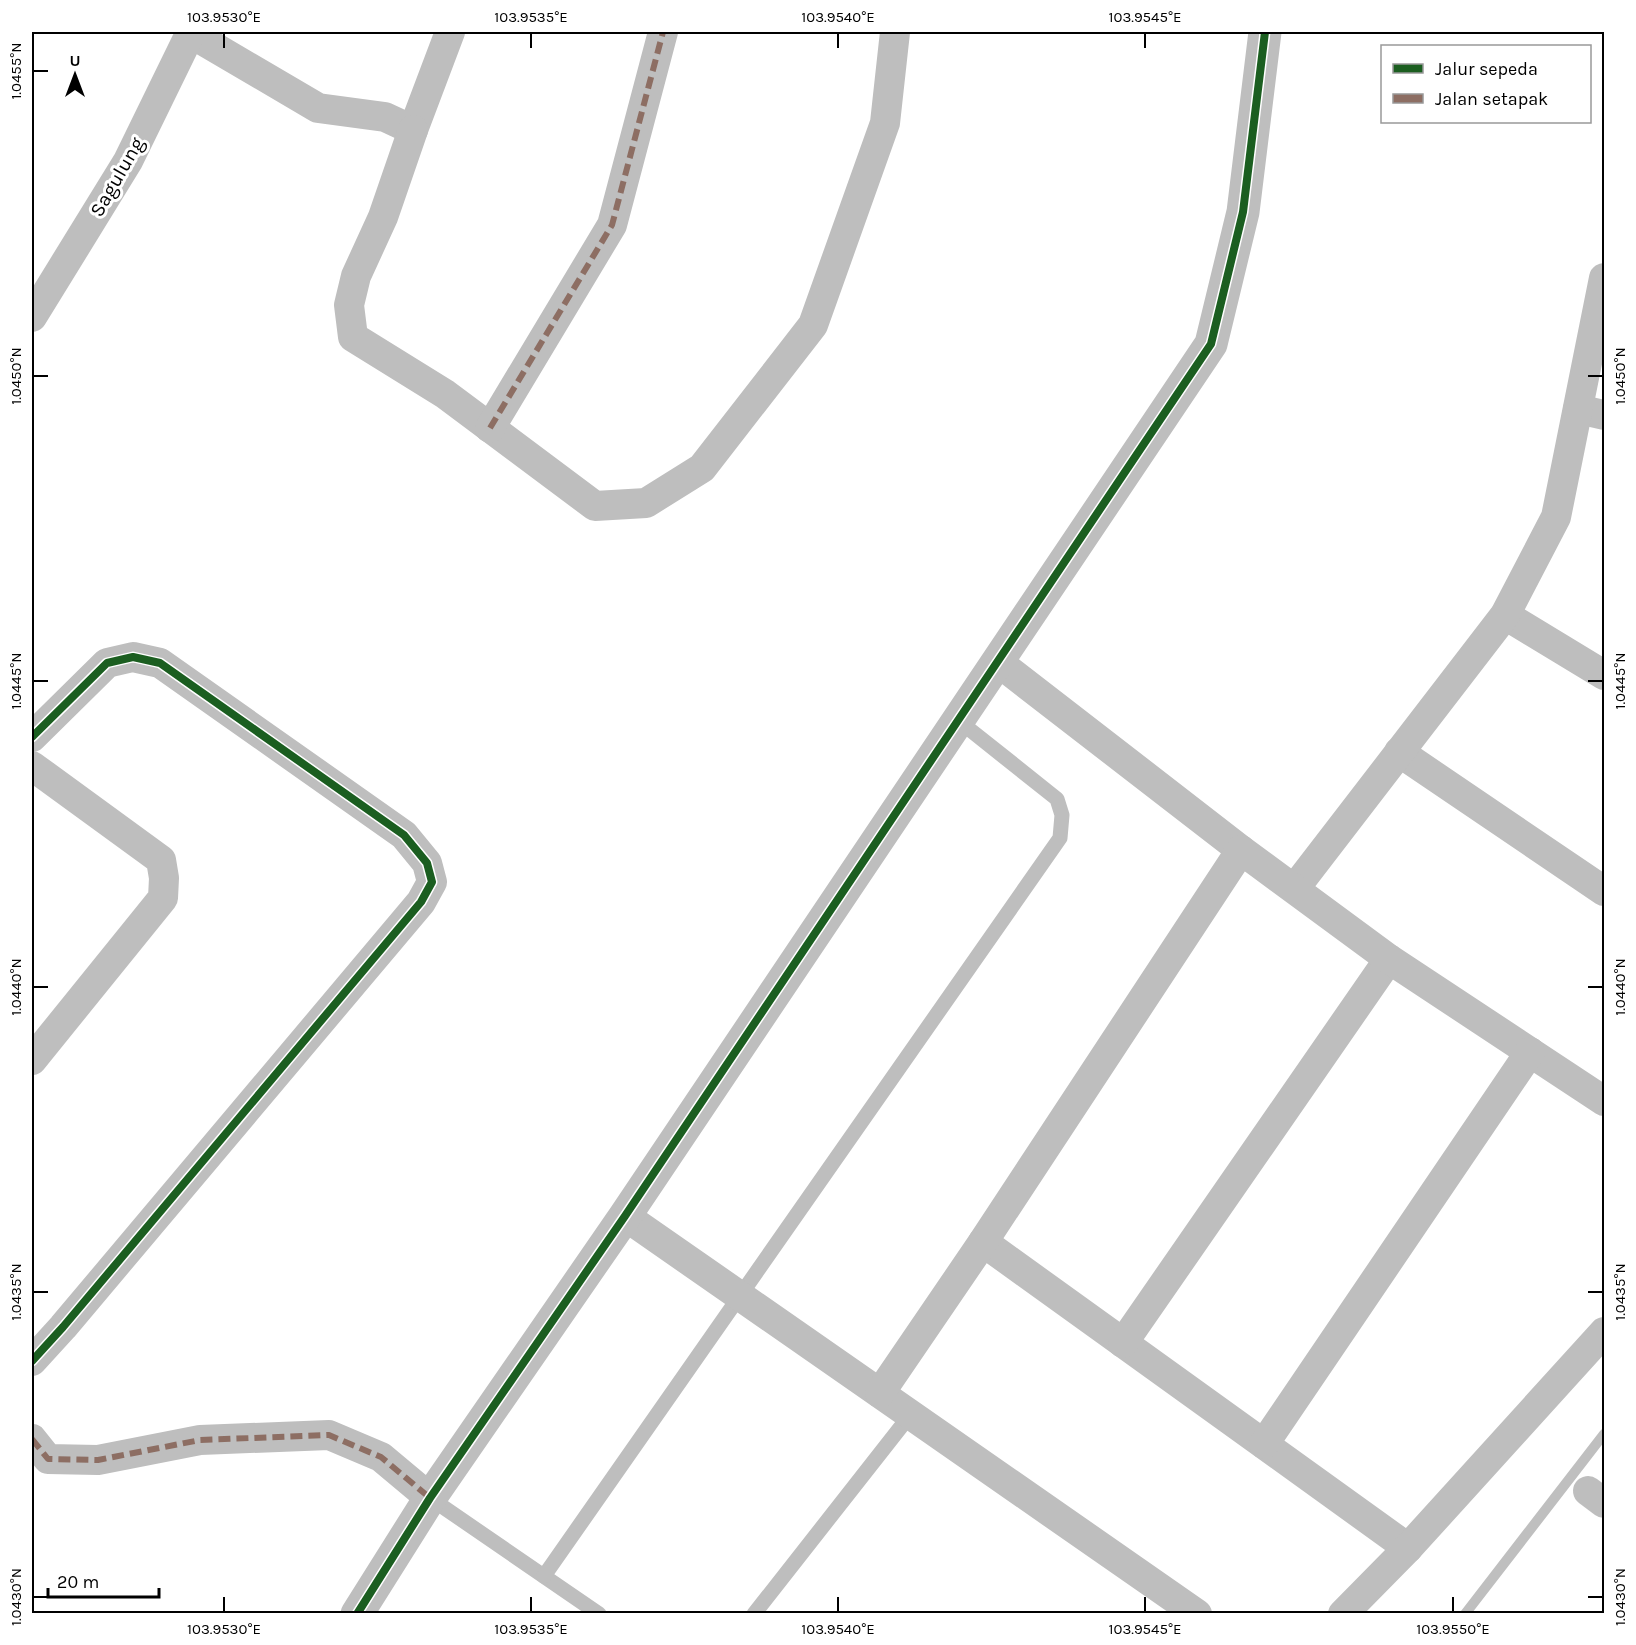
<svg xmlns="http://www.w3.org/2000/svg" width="1636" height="1645" viewBox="0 0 1636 1645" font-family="Karla,sans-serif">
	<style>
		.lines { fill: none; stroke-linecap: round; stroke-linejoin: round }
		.stream { stroke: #bfbfbf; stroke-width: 10 }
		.service { stroke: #bebebe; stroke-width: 15 }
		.minor { stroke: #bebebe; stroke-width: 30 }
		.tertiary { stroke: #bebebe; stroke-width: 33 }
		.quiet { stroke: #8d6e63; stroke-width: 6; stroke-dasharray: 12 6; stroke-linecap: butt }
		.cycleway-casing { stroke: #fff; stroke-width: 11 }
		.cycleway { stroke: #1b5e20; stroke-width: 8 }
		.ticks { fill: none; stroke: #000; stroke-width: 2 }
		.labels { text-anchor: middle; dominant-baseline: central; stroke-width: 6; stroke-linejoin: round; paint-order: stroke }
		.street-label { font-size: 20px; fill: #000; stroke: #fff }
		.neatline { fill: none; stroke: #000; stroke-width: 2 }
		.ticks-label { font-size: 15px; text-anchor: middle; fill: #000 }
	</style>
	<rect width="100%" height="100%" fill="#fff"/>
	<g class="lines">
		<polyline class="stream" points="1465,1614 1604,1434"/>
		<g class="service">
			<polyline points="430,1498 599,1614"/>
			<polyline points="544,1576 1060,838 1062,815 1057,799 959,721"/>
			<polyline points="754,1614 911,1414"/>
		</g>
		<g class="minor">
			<polyline points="192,34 318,108 385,117 413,130 450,32"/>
			<polyline points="413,130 383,217 356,276 349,305 353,337 445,394 595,506 646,503 702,468 813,325 885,123 895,32"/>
			<polyline points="32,317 128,161 191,32"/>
			<polyline points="1578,409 1604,415"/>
			<polyline points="490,428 612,225 663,32"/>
			<polyline points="1505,615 1604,675"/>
			<polyline points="998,662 1241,850"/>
			<polyline points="32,737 107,663 133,657 160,663 404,835 427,863 432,882 421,902 63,1327 32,1361"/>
			<polyline points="1399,752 1604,891"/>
			<polyline points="32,766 161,860 164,878 163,898 32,1060"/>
			<polyline points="1295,888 1505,615 1556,517 1604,278"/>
			<polyline points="625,1216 1197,1614"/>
			<polyline points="983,1242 1408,1548"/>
			<polyline points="1123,1343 1389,959"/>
			<polyline points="880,1393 983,1242 1241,850 1389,959 1604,1101"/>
			<polyline points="32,1439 48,1459 98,1460 200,1440 329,1435 381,1457 430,1498"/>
			<polyline points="1264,1444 1530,1052"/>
			<polyline points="1588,1491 1604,1503"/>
			<polyline points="1343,1614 1408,1548 1604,1332"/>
		</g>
		<polyline class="tertiary" points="357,1614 430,1498 625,1216 1211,344 1243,212 1265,32"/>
		<g class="quiet">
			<polyline points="490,428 612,225 663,32"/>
			<polyline points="32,1439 48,1459 98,1460 200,1440 329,1435 381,1457 430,1498"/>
		</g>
		<defs>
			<g id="cycleway">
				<polyline points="32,737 107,663 133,657 160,663 404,835 427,863 432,882 421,902 63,1327 32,1361"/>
				<polyline points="357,1614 430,1498 625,1216 1211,344 1243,212 1265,32"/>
			</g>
		</defs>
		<use href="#cycleway" class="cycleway-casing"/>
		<use href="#cycleway" class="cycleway"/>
	</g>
	<path class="ticks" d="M224,33V48M531,33V48M838,33V48M1145,33V48M33,71H48M33,376H48M1588,376H1603M33,681H48M1588,681H1603M33,987H48M1588,987H1603M33,1292H48M1588,1292H1603M33,1597H48M224,1597V1612M531,1597V1612M838,1597V1612M1145,1597V1612M1453,1597V1612M1588,1597H1603"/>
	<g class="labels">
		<g class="street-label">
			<text transform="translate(117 177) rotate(-60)">Sagulung</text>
		</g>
	</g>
	<rect width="1636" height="1645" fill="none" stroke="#ffffff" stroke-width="66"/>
	<rect x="1381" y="45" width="210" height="78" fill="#ffffff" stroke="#999999" stroke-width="1.5"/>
	<rect x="1393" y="64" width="30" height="9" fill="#1b5e20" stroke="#999999" stroke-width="1.5"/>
	<text x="1435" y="75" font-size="18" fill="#000000">Jalur sepeda</text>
	<rect x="1393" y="94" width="30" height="9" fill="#8d6e63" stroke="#999999" stroke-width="1.5"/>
	<text x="1435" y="105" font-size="18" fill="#000000">Jalan setapak</text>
	<g transform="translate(75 75)" stroke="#ffffff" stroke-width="4.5" paint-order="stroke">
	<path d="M0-4.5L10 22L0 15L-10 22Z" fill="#000000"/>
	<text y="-9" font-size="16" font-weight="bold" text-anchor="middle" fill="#000000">U</text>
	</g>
	<path d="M48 1588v9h111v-9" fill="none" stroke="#000000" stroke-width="3"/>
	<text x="57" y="1588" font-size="18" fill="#000000" stroke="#ffffff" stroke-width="4.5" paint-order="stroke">20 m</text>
	<rect x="33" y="33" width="1570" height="1579" class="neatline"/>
	<g class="ticks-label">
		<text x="224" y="22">103.9530°E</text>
		<text x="531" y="22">103.9535°E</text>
		<text x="838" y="22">103.9540°E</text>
		<text x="1145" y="22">103.9545°E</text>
		<text transform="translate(16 71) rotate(-90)" y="5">1.0455°N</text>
		<text transform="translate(16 376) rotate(-90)" y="5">1.0450°N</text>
		<text transform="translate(1620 376) rotate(-90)" y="5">1.0450°N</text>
		<text transform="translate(16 681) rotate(-90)" y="5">1.0445°N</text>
		<text transform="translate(1620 681) rotate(-90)" y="5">1.0445°N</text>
		<text transform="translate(16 987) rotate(-90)" y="5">1.0440°N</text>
		<text transform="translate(1620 987) rotate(-90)" y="5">1.0440°N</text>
		<text transform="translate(16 1292) rotate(-90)" y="5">1.0435°N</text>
		<text transform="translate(1620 1292) rotate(-90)" y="5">1.0435°N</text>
		<text transform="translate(16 1597) rotate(-90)" y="5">1.0430°N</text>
		<text transform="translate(1620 1597) rotate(-90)" y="5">1.0430°N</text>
		<text x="224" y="1634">103.9530°E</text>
		<text x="531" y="1634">103.9535°E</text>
		<text x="838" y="1634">103.9540°E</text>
		<text x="1145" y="1634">103.9545°E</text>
		<text x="1453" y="1634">103.9550°E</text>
	</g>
</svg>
